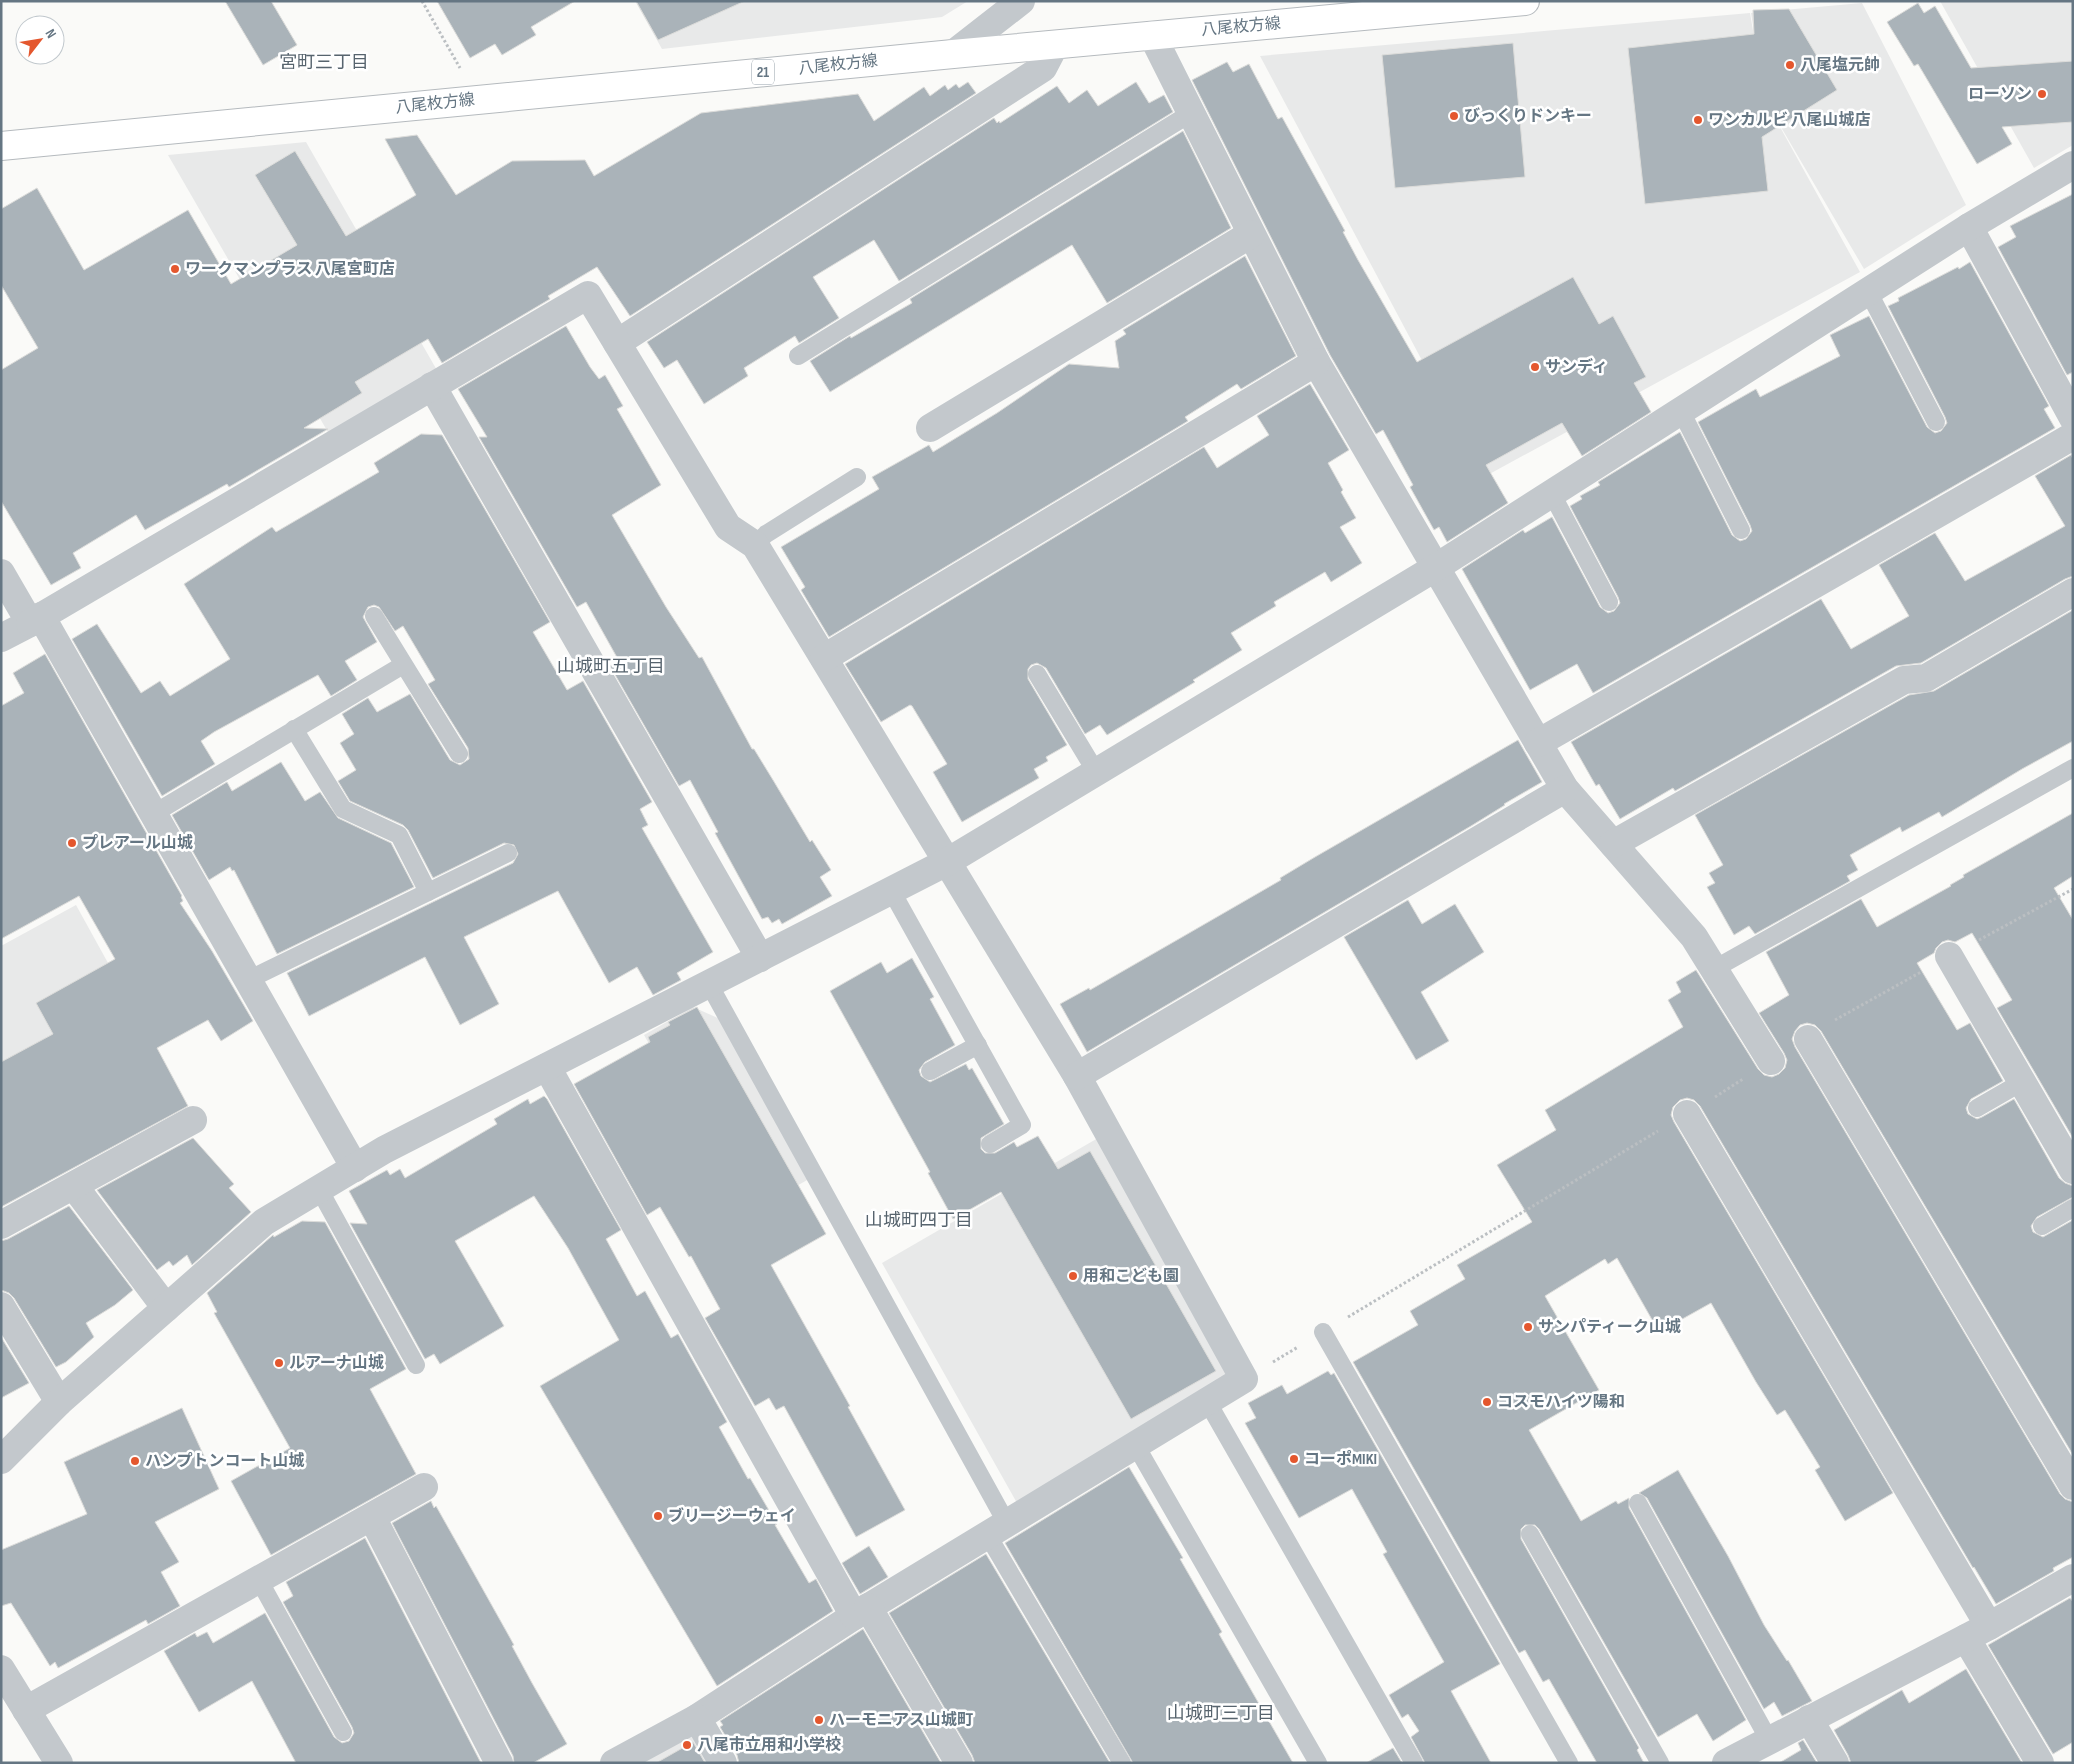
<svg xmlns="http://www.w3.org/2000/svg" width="2074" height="1764" viewBox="0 0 2074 1764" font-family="'Sofia Sans Condensed','Noto Sans JP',sans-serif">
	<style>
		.built { fill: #e8e9e9 }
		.building { fill: #aab3b9; stroke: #dcdcda }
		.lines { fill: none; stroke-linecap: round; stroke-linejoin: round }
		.primary-casing { stroke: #b5babe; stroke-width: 30 }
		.path { stroke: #bbbfc2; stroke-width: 3; stroke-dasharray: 2.5 2.5; stroke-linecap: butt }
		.lane { stroke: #c3c8cc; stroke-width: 18 }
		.street { stroke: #c3c8cc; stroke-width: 28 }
		.primary { stroke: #fff; stroke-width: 28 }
		.poi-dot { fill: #e4572e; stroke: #fff; stroke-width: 2 }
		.labels { text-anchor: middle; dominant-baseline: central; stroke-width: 5; stroke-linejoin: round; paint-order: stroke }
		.shield { fill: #fff; stroke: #939fa8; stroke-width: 1 }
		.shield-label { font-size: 15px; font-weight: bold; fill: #657683 }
		.street-label { font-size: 16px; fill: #657683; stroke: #fff }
		.poi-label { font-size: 16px; font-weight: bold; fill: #657683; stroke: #fff; text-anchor: start }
		.neighbourhood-label { font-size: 18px; fill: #57646e; stroke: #fff }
	</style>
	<rect width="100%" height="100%" fill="#fafaf8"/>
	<g class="built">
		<polygon points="635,1 968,1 942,17 662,49"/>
		<polygon points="1940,1 2073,1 2073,145 2034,168"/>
		<polygon points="1862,3 1966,205 1864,269 1768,105 1860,272 1484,477 1260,56 1750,13 1765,101 1751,13"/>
		<polygon points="306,142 438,372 329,434 168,155"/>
		<polygon points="76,905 156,1050 1,1135 1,946"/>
		<polygon points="693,1007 720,1019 809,1179 745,1215 644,1035"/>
		<polygon points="1098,1138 1233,1378 1017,1503 882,1263"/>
		<polygon points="697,1726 719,1763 633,1763"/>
	</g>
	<g class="building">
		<polygon points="225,1 271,1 297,45 263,65"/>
		<polygon points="437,1 575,1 531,27 536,35 502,55 495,44 470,58"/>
		<polygon points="636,1 745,1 658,40"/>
		<polygon points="1918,3 1924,13 1935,6 1971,68 2073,61 2073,122 2002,127 2012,144 1977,164 1918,64 1914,66 1887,22"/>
		<polygon points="1789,9 1837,90 1762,137 1768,191 1645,204 1628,48 1754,34 1753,10"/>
		<polygon points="1513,43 1525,177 1395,188 1382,55"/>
		<polygon points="1227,62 1233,72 1249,64 1278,119 1282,117 1345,231 1343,232 1358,260 1417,362 1573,277 1599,324 1613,316 1646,377 1634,383 1651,412 1582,456 1562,423 1486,465 1508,503 1447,542 1439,527 1434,530 1410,487 1413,485 1383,430 1376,434 1330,355 1192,80"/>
		<polygon points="968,82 976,93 630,316 597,267 548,296 550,299 442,363 428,339 355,382 362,393 304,428 328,429 229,487 227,484 145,530 136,515 73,553 81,568 51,585 1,501 1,370 38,348 1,285 1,209 37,188 84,270 188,210 231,284 297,245 255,175 295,151 346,236 416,195 385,139 417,135 456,195 512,161 585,160 594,176 701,113 858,94 874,121 924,87 930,96 945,85 948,90 956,84 959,88"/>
		<polygon points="1136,82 1149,103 1164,95 1173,112 899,281 874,240 813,277 839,318 799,343 795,336 744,368 748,376 704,404 677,360 664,368 647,342 994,118 997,123 999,121 1000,123 1057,86 1069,103 1087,90 1098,106"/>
		<polygon points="1183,131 1231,228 1107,303 1072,245 830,392 810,361 850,336 851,338 912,303 910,299"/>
		<polygon points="2073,194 2073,372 2067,375 1998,247 2016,237 2010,226"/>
		<polygon points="1245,256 1296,356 1241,389 1237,384 1185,417 1188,421 829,637 801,590 805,587 781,547 879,489 872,477 929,445 933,452 997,413 1069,364 1119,368 1115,341 1126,334 1123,330"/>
		<polygon points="1970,262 2049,406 2044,409 2055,428 1593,693 1577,664 1530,690 1462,569 1523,530 1525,533 1552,517 1600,607 1608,613 1614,611 1620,603 1618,597 1570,506 1582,499 1580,496 1600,485 1598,482 1680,432 1732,535 1740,541 1746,539 1752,531 1750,525 1698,422 1756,389 1760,397 1840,356 1830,335 1869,316 1927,427 1935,433 1941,431 1947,423 1945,417 1888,306 1899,301 1898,298 1958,267 1959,269"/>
		<polygon points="566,326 590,367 599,379 605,375 623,406 617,409 661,485 612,515 666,607 699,658 702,657 752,749 754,749 773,780 810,842 812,840 831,870 820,877 832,896 782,924 779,919 772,923 768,917 762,919 715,833 718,832 690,780 679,786 610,666 619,661 586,602 577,607 479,437 487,437 458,389"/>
		<polygon points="1310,384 1349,450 1328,463 1343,490 1341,492 1356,518 1340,527 1362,563 1331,582 1325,572 1274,602 1276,606 1231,633 1242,650 1193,680 1195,682 1107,735 1100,725 1085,734 1046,668 1037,663 1031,665 1028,669 1028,679 1067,745 1046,757 1048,761 1034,769 1039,778 962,822 933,772 947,764 912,706 910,705 881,722 845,664 1204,447 1217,468 1269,435 1257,416"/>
		<polygon points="421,434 442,435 550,622 533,632 567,690 583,681 652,802 640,809 648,825 642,828 713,952 677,973 681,980 653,995 637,967 609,983 558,891 464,937 499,1004 460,1025 425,957 309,1016 287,973 513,863 518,854 514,845 504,843 433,878 408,830 403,825 350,801 338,781 356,770 340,743 354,734 342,714 368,698 377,712 410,694 450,760 460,765 469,759 468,748 428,684 435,680 403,626 395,631 379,607 374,605 368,607 363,617 377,642 345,661 357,680 331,696 318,675 214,732 201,741 215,764 162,796 72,639 97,624 141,693 160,681 170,696 230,659 184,584 272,527 276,532 379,472 374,463"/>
		<polygon points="2071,455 2073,459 2073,576 2065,579 1921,663 1896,666 1675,791 1673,788 1620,819 1599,784 1596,786 1571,742 1821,599 1851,649 1909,616 1879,565 1935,533 1965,581 2065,526 2035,476"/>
		<polygon points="2073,610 2073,741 2022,769 1942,817 1939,812 1902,832 1900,827 1850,855 1858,870 1847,876 1850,881 1755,934 1749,926 1734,935 1707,887 1715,883 1709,873 1723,865 1695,815 1909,695 1934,691"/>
		<polygon points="45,654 182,896 181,897 183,901 180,903 212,951 253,1021 221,1041 208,1020 157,1048 188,1106 1,1207 1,1062 53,1034 36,1003 115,959 79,896 1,939 1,706 24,693 13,673"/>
		<polygon points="1518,740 1542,782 1504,804 1505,805 1471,826 1087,1052 1060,1004 1089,988 1090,990 1177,940 1281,880 1280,878 1315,857"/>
		<polygon points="281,762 305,801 320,792 338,818 391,843 414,887 277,954 234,870 232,871 230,867 209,880 172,815 227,782 232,791"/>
		<polygon points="2073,813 2073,876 2054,888 2073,920 2073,1138 1997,1008 2012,1000 1972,933 1955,942 1948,940 1942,942 1936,948 1934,953 1917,963 1957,1030 1970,1023 2003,1081 1971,1099 1966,1108 1968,1114 1977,1119 1982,1117 2014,1099 2059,1178 2065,1183 2073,1186 2073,1197 2037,1217 2031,1226 2033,1232 2043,1237 2073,1220 2073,1455 1821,1031 1815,1025 1807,1023 1800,1025 1795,1031 1792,1039 1795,1047 2060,1494 2065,1499 2073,1502 2073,1557 2053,1568 2054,1571 1996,1604 1974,1567 1973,1568 1700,1106 1694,1100 1687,1098 1680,1100 1673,1107 1671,1115 1674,1122 1893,1493 1845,1521 1815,1470 1820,1467 1785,1410 1777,1415 1756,1382 1711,1303 1659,1332 1617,1258 1608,1264 1605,1259 1545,1296 1599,1390 1529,1430 1581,1521 1616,1501 1618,1504 1629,1498 1629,1508 1746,1720 1713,1741 1697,1714 1658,1737 1539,1529 1535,1525 1525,1525 1521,1529 1521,1539 1639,1748 1637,1750 1644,1763 1597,1763 1549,1679 1543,1682 1525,1650 1519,1653 1353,1362 1418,1325 1410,1311 1465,1279 1457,1265 1532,1222 1497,1165 1556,1130 1545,1110 1683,1027 1668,1000 1681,992 1676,982 1696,970 1758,1069 1764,1075 1772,1077 1779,1074 1785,1068 1787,1060 1784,1053 1759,1013 1789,995 1766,952 1861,899 1877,927 1951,886 1950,885 1964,877 1963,875"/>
		<polygon points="1408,900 1422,924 1455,904 1484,952 1421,992 1449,1041 1416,1060 1344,937"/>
		<polygon points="912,958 934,997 930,999 955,1045 925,1062 919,1070 921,1076 930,1082 966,1064 969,1070 972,1068 1004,1124 981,1138 981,1149 985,1153 995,1153 1014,1142 1017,1147 1038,1136 1058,1169 1090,1151 1216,1371 1131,1419 1001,1192 953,1219 928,1173 930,1172 830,991 881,962 887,973"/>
		<polygon points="697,1007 826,1234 771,1265 850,1406 848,1407 905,1510 856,1537 784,1406 776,1410 769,1398 755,1406 705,1318 720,1309 691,1256 689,1257 660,1207 647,1215 574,1084 650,1042 648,1037 670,1025 668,1022"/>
		<polygon points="544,1096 547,1099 621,1230 606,1239 637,1296 645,1291 671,1338 678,1334 727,1422 719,1427 748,1479 750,1478 777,1524 775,1525 809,1583 816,1579 833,1611 717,1686 540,1386 619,1340 568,1248 534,1196 455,1241 504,1326 440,1364 434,1354 425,1359 350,1223 367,1224 349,1191 387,1170 390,1175 400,1169 405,1178 497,1124 494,1119 528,1099 530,1104"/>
		<polygon points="193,1138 234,1184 229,1188 251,1212 192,1265 187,1255 173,1266 169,1261 157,1270 97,1190"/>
		<polygon points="69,1206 133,1290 115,1305 86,1323 94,1337 66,1362 56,1367 14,1298 9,1293 1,1290 1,1241 8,1239"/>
		<polygon points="302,1221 325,1222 406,1369 370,1389 416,1474 271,1555 231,1481 290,1448 214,1313 217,1312 207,1293 273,1235 274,1237"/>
		<polygon points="1,1337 29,1383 1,1398"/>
		<polygon points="1328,1371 1331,1375 1334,1373 1500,1664 1451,1691 1491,1763 1425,1763 1411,1737 1419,1731 1408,1714 1402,1718 1389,1695 1444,1662 1383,1554 1387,1552 1352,1489 1299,1518 1245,1423 1256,1418 1248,1403 1282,1385 1287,1394"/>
		<polygon points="182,1408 219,1489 155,1522 179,1562 161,1572 180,1606 148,1624 146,1620 58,1668 55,1662 50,1666 11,1603 1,1606 1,1550 87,1514 64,1462"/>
		<polygon points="1129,1467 1183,1558 1180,1559 1222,1632 1219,1634 1293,1763 1133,1763 1005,1543"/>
		<polygon points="1678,1470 1728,1556 1764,1625 1787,1661 1788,1660 1812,1701 1782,1716 1774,1702 1764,1709 1647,1498 1639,1493"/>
		<polygon points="431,1501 434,1508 436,1506 467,1561 514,1645 512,1646 532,1683 567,1744 533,1763 514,1763 513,1756 392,1523"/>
		<polygon points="365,1538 481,1763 296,1763 252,1681 199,1712 164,1651 195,1633 197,1637 207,1632 213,1643 265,1613 334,1737 342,1743 349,1741 354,1733 352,1727 283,1602 293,1596 286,1582"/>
		<polygon points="869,1546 888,1577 860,1594 842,1563"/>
		<polygon points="986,1554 1110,1763 975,1763 972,1755 889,1613"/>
		<polygon points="2070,1598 2073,1602 2073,1742 2053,1754 1988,1645"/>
		<polygon points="863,1629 941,1763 739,1763 737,1755 720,1727 723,1725 720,1721"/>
		<polygon points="1966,1669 2022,1763 1851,1763 1848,1755 1834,1730 1902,1690 1909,1703"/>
		<polygon points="1803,1740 1817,1763 1779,1763 1801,1750 1798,1743"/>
		<polygon points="693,1742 705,1763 656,1763"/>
		<polygon points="1393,1748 1402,1763 1366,1763"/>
	</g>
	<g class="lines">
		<defs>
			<polyline id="primary" points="1,146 953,54 1525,1"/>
		</defs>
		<use href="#primary" class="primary-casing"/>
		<g class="path">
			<polyline points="422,1 460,68"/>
			<polyline points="1979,940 2073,889"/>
			<polyline points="1835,1020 1921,972"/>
			<polyline points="1715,1097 1743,1079"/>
			<polyline points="1348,1317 1658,1131"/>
			<polyline points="1273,1362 1298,1347"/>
		</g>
		<g class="lane">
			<polyline points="1868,291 1936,422"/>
			<polyline points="798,356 1191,113"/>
			<polyline points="1681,411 1741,530"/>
			<polyline points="1552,494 1609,602"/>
			<polyline points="755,545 766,534 857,477"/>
			<polyline points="374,616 459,754"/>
			<polyline points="1037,674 1096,772"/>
			<polyline points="294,729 343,809 399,835 428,892"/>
			<polyline points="153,814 403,665"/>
			<polyline points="891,890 1022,1125 990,1144"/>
			<polyline points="1714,969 2073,768"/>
			<polyline points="248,980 508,853"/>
			<polyline points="709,984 1006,1522"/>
			<polyline points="930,1071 978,1045"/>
			<polyline points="1977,1108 2022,1082"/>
			<polyline points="319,1189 416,1365"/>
			<polyline points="2042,1226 2073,1208"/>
			<polyline points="1323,1332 1569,1763"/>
			<polyline points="1207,1401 1414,1763"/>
			<polyline points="1135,1444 1318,1763"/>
			<polyline points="1638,1503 1769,1740"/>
			<polyline points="987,1534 1122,1763"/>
			<polyline points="1530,1534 1660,1763"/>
			<polyline points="259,1580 343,1732"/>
		</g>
		<g class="street">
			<polyline points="1152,35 1316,362 1565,789 1694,937 1771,1061"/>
			<polyline points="953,54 1021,1"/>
			<polyline points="1969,227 2073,418"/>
			<polyline points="617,343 1043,68 1055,45"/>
			<polyline points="432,386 760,958"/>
			<polyline points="930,428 1251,234"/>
			<polyline points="1,573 30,623 1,638"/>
			<polyline points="41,616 355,1168"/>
			<polyline points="30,623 588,295 728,527 755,545 1077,1076 1244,1379 854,1616 697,1718 614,1763"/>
			<polyline points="824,658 1316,362"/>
			<polyline points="1538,743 2073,436"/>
			<polyline points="1613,844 1904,680 1926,678 2073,592"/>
			<polyline points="1949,956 2073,1170"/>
			<polyline points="1808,1039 2073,1486"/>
			<polyline points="547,1067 854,1616"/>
			<polyline points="1077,1076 1565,789"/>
			<polyline points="1687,1114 1989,1626"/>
			<polyline points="74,1186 166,1308"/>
			<polyline points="1,1225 193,1120"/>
			<polyline points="1,1306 59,1402"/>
			<polyline points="1,1460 59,1402 264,1222 384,1150 947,862 1435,568 1969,227 2073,165"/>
			<polyline points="372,1517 499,1763"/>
			<polyline points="868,1607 959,1763"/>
			<polyline points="1966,1638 2040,1763"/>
			<polyline points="1,1669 59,1763"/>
			<polyline points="26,1710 424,1487"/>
			<polyline points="697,1718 723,1763"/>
			<polyline points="1809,1719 1835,1763"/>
			<polyline points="1726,1763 1989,1626 2073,1578"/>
		</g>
		<use href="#primary" class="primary"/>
	</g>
	<g class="poi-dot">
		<circle cx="1790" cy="65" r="5"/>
		<circle cx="2042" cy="94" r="5"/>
		<circle cx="1454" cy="116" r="5"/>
		<circle cx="1698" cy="120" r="5"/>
		<circle cx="175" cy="269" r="5"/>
		<circle cx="1535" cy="367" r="5"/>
		<circle cx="72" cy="843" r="5"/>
		<circle cx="1073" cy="1276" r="5"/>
		<circle cx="1528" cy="1327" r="5"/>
		<circle cx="279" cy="1363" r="5"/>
		<circle cx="1487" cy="1402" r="5"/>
		<circle cx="1294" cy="1459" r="5"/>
		<circle cx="135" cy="1461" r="5"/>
		<circle cx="658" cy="1516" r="5"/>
		<circle cx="819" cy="1720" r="5"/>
		<circle cx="687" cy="1745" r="5"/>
	</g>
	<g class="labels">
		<rect class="shield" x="752" y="59.5" width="22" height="25" rx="4"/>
		<g class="shield-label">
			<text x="763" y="72">21</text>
		</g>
		<g class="street-label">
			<text transform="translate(1241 27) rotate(-5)">八尾枚方線</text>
			<text transform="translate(838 65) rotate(-6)">八尾枚方線</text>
			<text transform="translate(435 104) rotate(-6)">八尾枚方線</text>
		</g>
		<g class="poi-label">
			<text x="1800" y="65">八尾塩元帥</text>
			<text x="2032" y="94" text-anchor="end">ローソン</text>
			<text x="1464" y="116">びっくりドンキー</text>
			<text x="1708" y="120">ワンカルビ 八尾山城店</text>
			<text x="185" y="269">ワークマンプラス 八尾宮町店</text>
			<text x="1545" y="367">サンディ</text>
			<text x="82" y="843">プレアール山城</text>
			<text x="1083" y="1276">用和こども園</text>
			<text x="1538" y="1327">サンパティーク山城</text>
			<text x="289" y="1363">ルアーナ山城</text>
			<text x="1497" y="1402">コスモハイツ陽和</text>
			<text x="1304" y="1459">コーポMIKI</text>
			<text x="145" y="1461">ハンプトンコート山城</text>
			<text x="668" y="1516">ブリージーウェイ</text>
			<text x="829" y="1720">ハーモニアス山城町</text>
			<text x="697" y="1745">八尾市立用和小学校</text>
		</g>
		<g class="neighbourhood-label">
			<text x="324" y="62">宮町三丁目</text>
			<text x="611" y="666">山城町五丁目</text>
			<text x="919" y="1220">山城町四丁目</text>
			<text x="1221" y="1713">山城町三丁目</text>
		</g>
	</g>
	<rect width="2074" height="1764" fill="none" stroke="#657683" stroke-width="5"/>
	<g transform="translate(40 40) rotate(59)"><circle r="24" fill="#ffffff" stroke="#c1c8cd"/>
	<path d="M0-4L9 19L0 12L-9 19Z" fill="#e4572e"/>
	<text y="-8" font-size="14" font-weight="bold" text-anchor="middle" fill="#657683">N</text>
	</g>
</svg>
